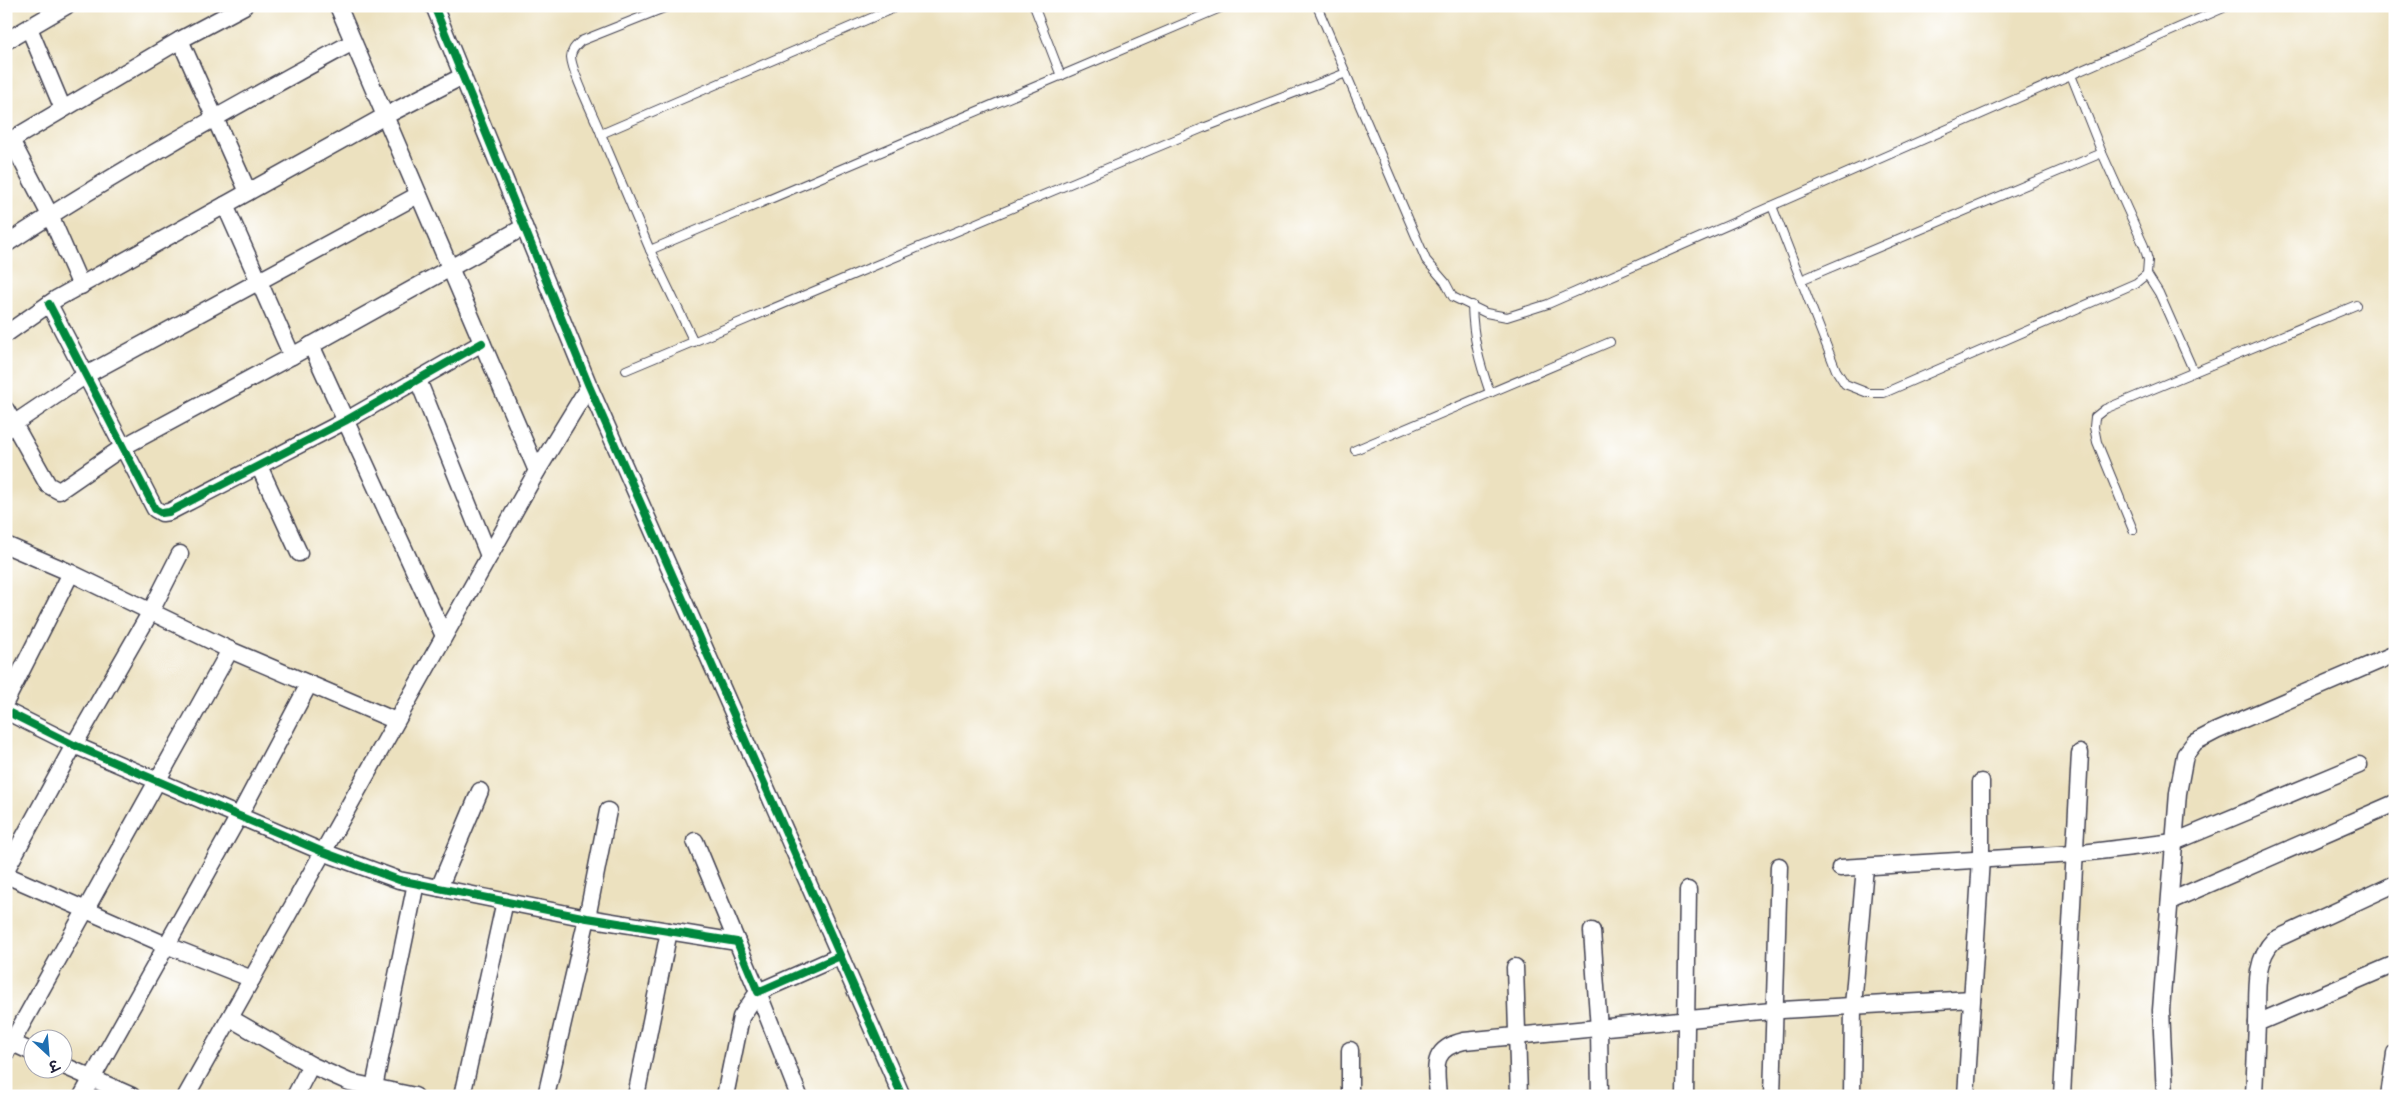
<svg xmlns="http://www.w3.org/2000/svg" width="2401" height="1102" viewBox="0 0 2401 1102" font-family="Sriracha,'Playpen Sans Deva',sans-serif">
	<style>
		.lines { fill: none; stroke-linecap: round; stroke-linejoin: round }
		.lane-casing { stroke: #403f4f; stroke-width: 10 }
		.street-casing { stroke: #403f4f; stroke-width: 19 }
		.lane { stroke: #fff; stroke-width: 8 }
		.street { stroke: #fff; stroke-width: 16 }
		.cycleway-casing { stroke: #fff; stroke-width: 11 }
		.cycleway { stroke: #00873e; stroke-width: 8 }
	</style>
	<rect width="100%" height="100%" fill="#fff"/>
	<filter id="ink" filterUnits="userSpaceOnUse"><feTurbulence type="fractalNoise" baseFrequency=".02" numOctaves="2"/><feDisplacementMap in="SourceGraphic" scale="10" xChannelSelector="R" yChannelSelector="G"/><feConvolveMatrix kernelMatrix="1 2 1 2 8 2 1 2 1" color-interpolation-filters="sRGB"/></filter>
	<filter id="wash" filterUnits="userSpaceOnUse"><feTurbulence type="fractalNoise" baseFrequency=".0096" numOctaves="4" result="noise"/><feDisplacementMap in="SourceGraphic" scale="20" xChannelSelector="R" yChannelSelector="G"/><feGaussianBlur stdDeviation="1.12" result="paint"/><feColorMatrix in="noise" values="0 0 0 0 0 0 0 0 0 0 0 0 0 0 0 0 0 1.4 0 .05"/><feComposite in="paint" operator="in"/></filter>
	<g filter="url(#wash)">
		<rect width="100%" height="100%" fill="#ece1bf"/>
	</g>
	<g filter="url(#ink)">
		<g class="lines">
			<defs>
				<g id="lane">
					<polyline points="899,6 601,134 650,250 1225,6"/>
					<polyline points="1034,6 1061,76"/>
					<polyline points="1317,6 1426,260 1445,282 1453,297 1486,313 1507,317 1548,304 2228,6"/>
					<path d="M601,134C594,116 572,73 571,57C571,50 576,46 581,41L669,6"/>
					<polyline points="1772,206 1836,370 1845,384 1868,393 1884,393 2136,283 2147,274 2148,260 2144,246 2102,153 2071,75"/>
					<polyline points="650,250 694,342"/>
					<polyline points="2147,274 2159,293 2194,372"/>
					<polyline points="1801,280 2102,153"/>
					<path d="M1472,305C1473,339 1479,361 1490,393"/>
					<polyline points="626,370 1203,128 1346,73"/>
					<polyline points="1355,450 1610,342"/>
					<polyline points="2133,530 2097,442 2094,427 2095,417 2105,409 2356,305"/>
				</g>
				<g id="street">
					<polyline points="338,6 537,471"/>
					<polyline points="434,6 589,386 902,1096"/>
					<polyline points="29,28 63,109"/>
					<polyline points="180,40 248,192"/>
					<polyline points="6,41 66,6"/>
					<polyline points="11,140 50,215 81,286"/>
					<polyline points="6,143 180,40 244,6"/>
					<polyline points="225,205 292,356 524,227"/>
					<path d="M6,244C118,170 236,106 353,42"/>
					<polyline points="49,304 155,509 162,513 169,512 345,421 482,343"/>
					<polyline points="6,334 56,299 385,116 463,76"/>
					<polyline points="311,345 444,636"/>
					<polyline points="418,380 489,556"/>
					<polyline points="6,410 48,485 59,491 123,447 292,356"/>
					<polyline points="6,429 86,375 418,195"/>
					<polyline points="259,466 299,553"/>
					<polyline points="6,545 71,573 230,650 396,721"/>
					<polyline points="6,701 71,573"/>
					<polyline points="6,711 74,745 239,816 323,852 399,880 587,918 737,942 758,992 840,956"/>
					<polyline points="695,841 737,942"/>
					<polyline points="1840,868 2074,854 2174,842 2359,765"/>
					<polyline points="6,870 74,745 150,613 180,554"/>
					<polyline points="6,875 166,945 252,979"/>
					<polyline points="439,888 480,791"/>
					<polyline points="2170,901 2395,803"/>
					<polyline points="1592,931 1599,1029 1600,1096"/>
					<polyline points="1515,967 1519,1096"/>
					<polyline points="230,1018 311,1065 349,1082 415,1096"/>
					<path d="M2257,1023C2258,995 2253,961 2274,940L2395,884"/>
					<polyline points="6,1040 32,1052"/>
					<polyline points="1350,1050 1350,1096"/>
					<polyline points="6,1053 230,650"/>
					<polyline points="62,1065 132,1096"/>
					<polyline points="374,1087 416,883"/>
					<polyline points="82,1096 239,816 309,684"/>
					<polyline points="186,1096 537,471 589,386"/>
					<polyline points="295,1096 311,1065"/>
					<polyline points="462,1096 505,901"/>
					<polyline points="546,1096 587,918 608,811"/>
					<polyline points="636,1096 669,931"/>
					<polyline points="725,1096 741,1017 758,992 799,1096"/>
					<path d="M1438,1096C1436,1067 1430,1049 1464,1041L1782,1010L1972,999"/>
					<polyline points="1685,1096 1688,890"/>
					<polyline points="1772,1096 1779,866"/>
					<polyline points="1852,1096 1853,1006 1865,867"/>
					<polyline points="1966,1096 1981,859 1981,782"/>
					<polyline points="2062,1096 2080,753"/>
					<polyline points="2165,1096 2161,1010 2178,793 2185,755 2195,742 2216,731 2395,654"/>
					<polyline points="2254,1096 2257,1023 2395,964"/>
					<polyline points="2389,1096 2395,1054"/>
				</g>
			</defs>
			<use href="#lane" class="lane-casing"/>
			<use href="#street" class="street-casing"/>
			<use href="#lane" class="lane"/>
			<use href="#street" class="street"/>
			<defs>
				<g id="cycleway">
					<polyline points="434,6 589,386 902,1096"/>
					<polyline points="49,304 155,509 162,513 169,512 345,421 482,343"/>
					<polyline points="6,711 74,745 239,816 323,852 399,880 587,918 737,942 758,992 840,956"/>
				</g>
			</defs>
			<use href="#cycleway" class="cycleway-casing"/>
			<use href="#cycleway" class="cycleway"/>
		</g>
	</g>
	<rect width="2401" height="1102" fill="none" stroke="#fff" stroke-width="25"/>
	<g transform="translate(48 1054) rotate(154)"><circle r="24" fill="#ffffff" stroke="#a7a7b1"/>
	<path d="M0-4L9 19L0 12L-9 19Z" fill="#1f6fb2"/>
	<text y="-8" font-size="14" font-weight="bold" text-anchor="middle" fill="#22223b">उ</text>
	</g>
</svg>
